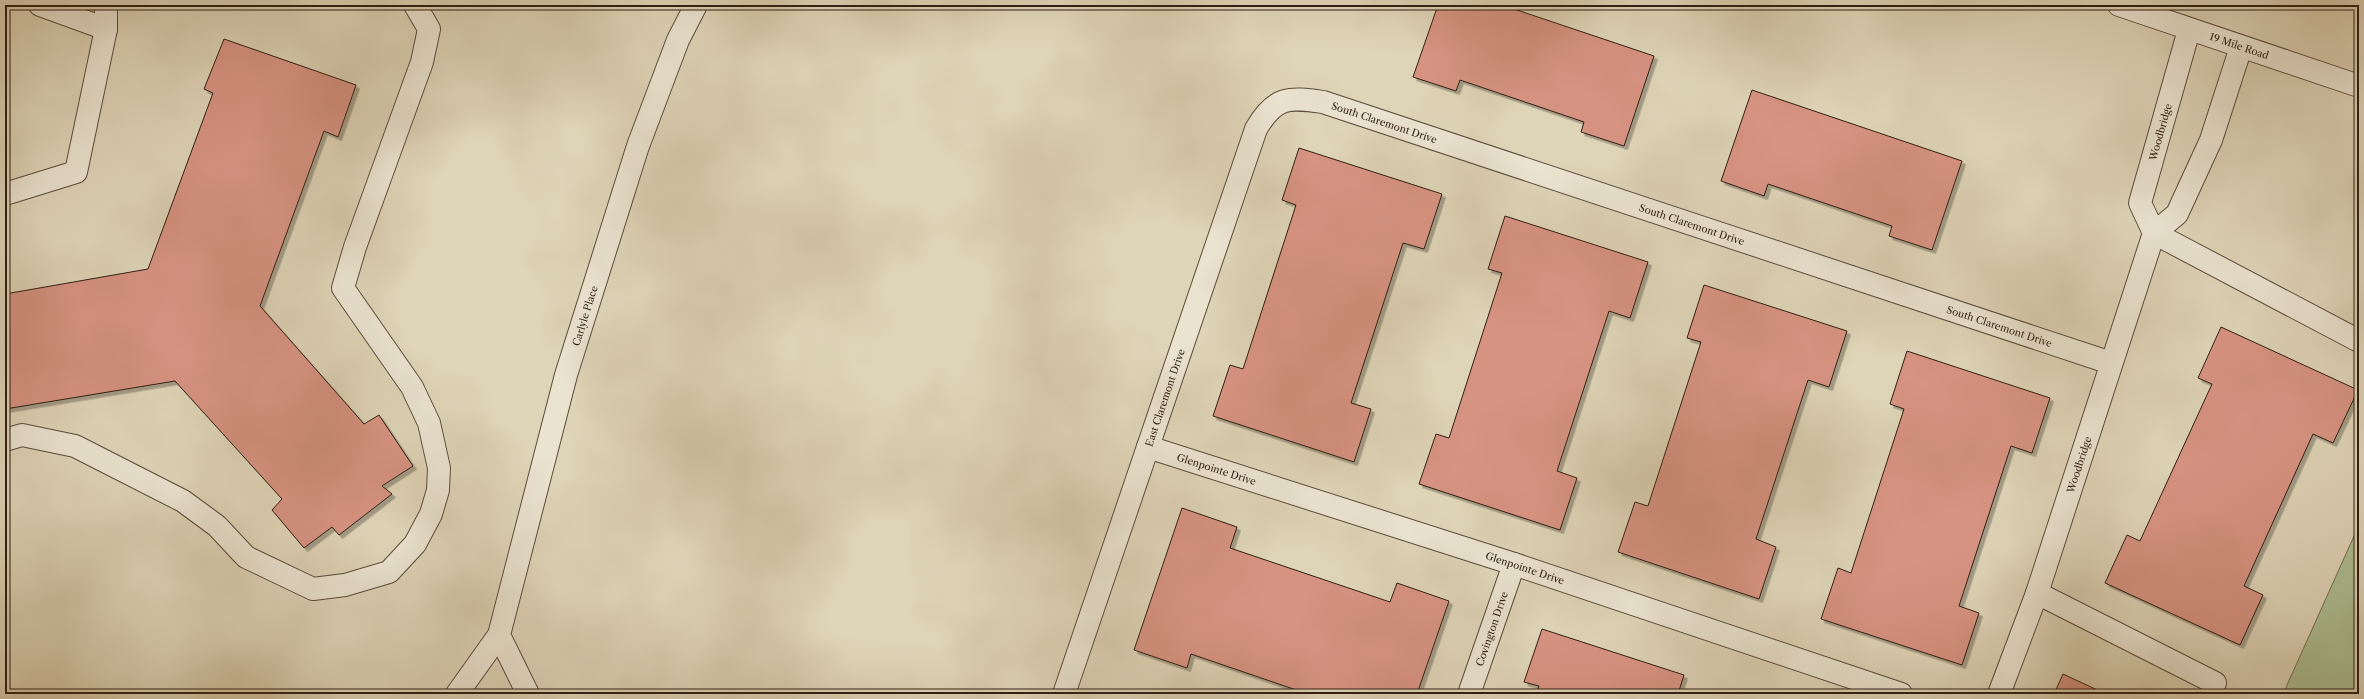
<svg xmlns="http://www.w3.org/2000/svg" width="2364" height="699" viewBox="0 0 2364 699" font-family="'Libre Caslon Text',serif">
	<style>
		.green { fill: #acbe93; stroke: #6e6e52 }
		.building { fill: #d79382; stroke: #2f1f12; filter: url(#shadow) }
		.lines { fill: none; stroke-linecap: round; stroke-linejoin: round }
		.minor-casing { stroke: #5b4c3b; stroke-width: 24 }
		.minor { stroke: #eae3d0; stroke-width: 22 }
		.labels { text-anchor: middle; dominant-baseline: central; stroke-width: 3; stroke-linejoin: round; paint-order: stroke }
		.street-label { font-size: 10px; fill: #2f1f12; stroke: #eae3d0 }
	</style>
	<defs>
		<filter id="shadow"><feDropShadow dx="3.5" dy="3.5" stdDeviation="0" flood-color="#0004"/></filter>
	</defs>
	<rect width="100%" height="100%" fill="#ded4b7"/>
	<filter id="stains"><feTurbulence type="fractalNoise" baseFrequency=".005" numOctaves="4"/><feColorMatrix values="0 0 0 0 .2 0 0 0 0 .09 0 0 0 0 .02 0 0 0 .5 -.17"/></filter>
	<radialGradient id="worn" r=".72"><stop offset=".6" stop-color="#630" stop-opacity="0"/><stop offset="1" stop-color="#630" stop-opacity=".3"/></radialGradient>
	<polygon class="green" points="2359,525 2359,694 2283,694"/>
	<g class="building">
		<polygon points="1438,5 1502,5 1654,56 1624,146 1581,132 1584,122 1460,80 1456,91 1413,77"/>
		<polygon points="224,39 356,85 338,137 324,131 260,306 364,424 379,415 413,466 382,486 392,494 339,535 332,527 304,548 272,510 282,499 175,381 5,409 5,294 148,269 213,93 204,89"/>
		<polygon points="1752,90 1962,161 1932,250 1889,236 1892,226 1768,184 1764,196 1721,181"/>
		<polygon points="1299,148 1442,194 1424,249 1403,243 1351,403 1371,409 1354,462 1213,416 1230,365 1243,369 1296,205 1282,200"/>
		<polygon points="1505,216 1648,262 1630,318 1609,311 1557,471 1577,478 1560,530 1419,484 1436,434 1449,438 1502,273 1488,269"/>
		<polygon points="1704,285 1847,331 1829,387 1808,380 1756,539 1776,547 1759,599 1618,552 1635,502 1648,506 1701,342 1687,338"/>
		<polygon points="2221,327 2358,390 2333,443 2313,434 2244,586 2263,595 2240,645 2105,583 2127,535 2140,541 2212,384 2198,378"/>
		<polygon points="1907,351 2050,398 2032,453 2011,446 1959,606 1979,613 1962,665 1821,619 1838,568 1851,573 1904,409 1890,404"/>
		<polygon points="1182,508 1237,527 1230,548 1390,602 1397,583 1449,601 1417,694 1308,694 1191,654 1187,668 1134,650"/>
		<polygon points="1542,629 1684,675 1678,694 1536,694 1539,686 1524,682"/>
		<polygon points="2063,674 2106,694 2054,694"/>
	</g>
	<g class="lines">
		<defs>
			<g id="minor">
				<polyline points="40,5 106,29"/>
				<path id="s1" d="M2119,5L2359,86"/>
				<polyline points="5,194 76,172 106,29 106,5"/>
				<polyline points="2154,233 2359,341"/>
				<path id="s2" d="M2154,233L2140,203L2189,30"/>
				<polyline points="5,440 22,435 75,446 183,501 217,526 246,557 313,589 345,585 389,572 415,544 431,514 438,490 439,468 429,423 412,387 343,288 355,247 422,62 429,29 415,5"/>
				<path id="s3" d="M1148,447L1514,564L1901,694"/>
				<polyline points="2037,593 2215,683"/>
				<polyline points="499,635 528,694"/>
				<path id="s4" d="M457,694L499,635L566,375L638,146L678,40L696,5"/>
				<path id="s5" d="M1064,694L1256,129C1275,96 1289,97 1323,102L2111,363"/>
				<path id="s6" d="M1469,694L1514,564"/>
				<path id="s7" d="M1999,694L2037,593L2154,233L2177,214L2211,140L2241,47"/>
			</g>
		</defs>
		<use href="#minor" class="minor-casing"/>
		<use href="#minor" class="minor"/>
	</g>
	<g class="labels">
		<g class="street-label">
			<text stroke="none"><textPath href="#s1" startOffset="127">19 Mile Road</textPath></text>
			<text stroke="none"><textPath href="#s5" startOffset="741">South Claremont Drive</textPath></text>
			<text stroke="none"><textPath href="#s2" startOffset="107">Woodbridge</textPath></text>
			<text stroke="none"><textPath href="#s5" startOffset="1065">South Claremont Drive</textPath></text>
			<text stroke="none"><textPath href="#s4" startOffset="403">Carlyle Place</textPath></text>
			<text stroke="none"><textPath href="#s5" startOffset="1389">South Claremont Drive</textPath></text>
			<text stroke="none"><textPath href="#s5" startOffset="313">East Claremont Drive</textPath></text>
			<text stroke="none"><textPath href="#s7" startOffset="243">Woodbridge</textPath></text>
			<text stroke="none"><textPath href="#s3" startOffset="72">Glenpointe Drive</textPath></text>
			<text stroke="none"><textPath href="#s3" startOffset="396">Glenpointe Drive</textPath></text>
			<text stroke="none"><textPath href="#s6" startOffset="69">Covington Drive</textPath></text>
		</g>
	</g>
	<rect width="2364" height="699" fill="none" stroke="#ded4b7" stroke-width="20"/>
	<rect x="6" y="6" width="2352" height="687" fill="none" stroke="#2f1f12" stroke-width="2"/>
	<rect x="10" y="10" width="2344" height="679" fill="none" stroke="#2f1f12"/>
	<rect width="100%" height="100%" filter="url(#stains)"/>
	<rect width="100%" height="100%" fill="url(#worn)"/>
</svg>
